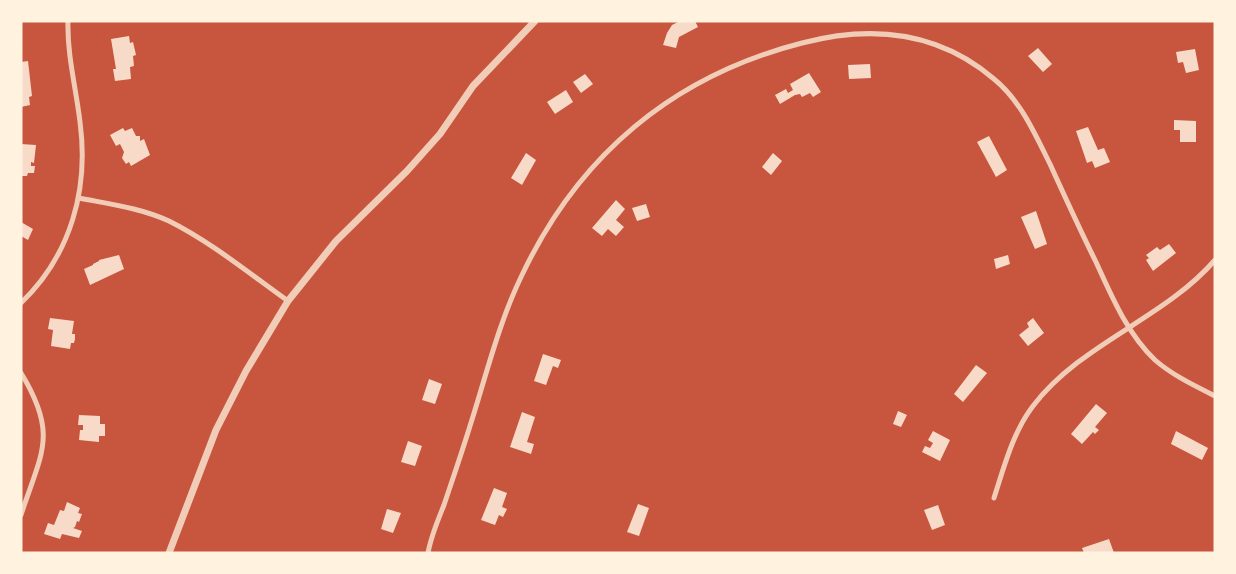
<svg xmlns="http://www.w3.org/2000/svg" width="1236" height="574" viewBox="0 0 1236 574" font-family="'Nunito Sans',sans-serif">
	<style>
		.building { fill: #f7dbc8 }
		.lines { fill: none; stroke-linecap: round; stroke-linejoin: round }
		.minor { stroke: #f1ccb7; stroke-width: 5 }
		.tertiary { stroke: #f1ccb7; stroke-width: 7 }
	</style>
	<rect width="100%" height="100%" fill="#c8553d"/>
	<g class="building">
		<polygon points="680,21 695,21 698,27 679,37 676,48 663,45 667,33 672,25"/>
		<polygon points="129,36 130,43 133,42 136,55 133,56 134,66 130,67 131,79 115,81 113,69 116,69 111,39"/>
		<polygon points="1038,48 1052,64 1043,72 1028,56"/>
		<polygon points="1195,49 1199,70 1186,73 1183,62 1178,63 1176,52"/>
		<polygon points="28,61 32,96 29,97 30,105 21,107 21,62"/>
		<polygon points="870,64 871,78 849,79 848,65"/>
		<polygon points="809,73 821,92 813,97 810,93 802,97 800,94 795,95 780,104 775,95 786,89 788,93 793,90 790,84"/>
		<polygon points="585,74 593,84 581,93 573,82"/>
		<polygon points="566,90 573,102 555,114 547,102"/>
		<polygon points="1174,120 1196,121 1196,142 1180,142 1180,130 1174,130"/>
		<polygon points="1088,127 1098,150 1104,148 1110,162 1095,168 1092,161 1087,163 1076,131"/>
		<polygon points="123,128 125,131 132,128 136,136 140,136 140,141 144,139 150,155 131,166 129,162 126,164 122,158 124,152 120,144 116,146 110,135"/>
		<polygon points="989,136 1007,170 996,177 977,142"/>
		<polygon points="21,144 36,145 34,163 31,162 31,166 35,166 34,173 28,173 27,176 21,176"/>
		<polygon points="526,153 536,160 522,185 511,178"/>
		<polygon points="773,153 782,161 771,175 762,167"/>
		<polygon points="616,200 625,209 616,220 624,227 616,236 608,229 602,236 592,228"/>
		<polygon points="646,204 650,217 637,221 632,208"/>
		<polygon points="1036,211 1047,244 1035,249 1021,217"/>
		<polygon points="21,222 33,229 28,240 21,236"/>
		<polygon points="1169,244 1176,253 1153,271 1146,260 1149,258 1146,255 1157,247 1160,250"/>
		<polygon points="119,255 124,269 90,285 84,269 93,265 93,264 99,261 99,260"/>
		<polygon points="1008,255 1010,264 996,269 994,259"/>
		<polygon points="50,318 74,321 72,334 75,334 75,339 74,343 71,343 70,349 51,346 53,330 48,329"/>
		<polygon points="1033,318 1044,333 1028,346 1019,335 1029,327 1027,323"/>
		<polygon points="543,354 561,360 558,368 553,366 546,385 534,381"/>
		<polygon points="976,365 987,373 963,402 954,394"/>
		<polygon points="429,379 442,384 435,404 422,400"/>
		<polygon points="1096,404 1107,413 1095,427 1099,430 1095,434 1093,432 1082,444 1071,434"/>
		<polygon points="898,411 907,415 901,427 893,424"/>
		<polygon points="522,412 535,417 527,442 534,444 531,454 510,447"/>
		<polygon points="79,415 100,416 100,424 105,424 105,436 99,436 99,442 79,440 80,430 83,430 83,425 78,425"/>
		<polygon points="933,431 950,440 940,461 922,452 925,446 930,448 933,443 928,440"/>
		<polygon points="1176,431 1208,448 1202,460 1171,444"/>
		<polygon points="408,441 422,446 415,466 401,462"/>
		<polygon points="494,488 507,493 502,507 507,509 503,517 499,515 495,525 481,520"/>
		<polygon points="67,502 80,508 78,513 82,514 79,522 77,521 75,527 73,528 82,531 79,538 62,534 60,539 44,534 48,523 54,525 60,510 64,511"/>
		<polygon points="638,504 649,508 639,536 627,532"/>
		<polygon points="938,505 945,525 932,530 924,510"/>
		<polygon points="387,509 401,513 393,533 381,529"/>
		<polygon points="1109,539 1114,553 1084,553 1082,548"/>
	</g>
	<g class="lines">
		<g class="minor">
			<path d="M79,198C109,204 141,208 169,221C211,242 250,274 288,301"/>
			<path d="M21,303C71,255 89,189 80,122C76,88 67,55 68,21"/>
			<path d="M21,373C59,435 41,453 21,515"/>
			<path d="M994,498C1004,467 1013,432 1033,406C1081,343 1164,319 1215,260"/>
			<path d="M428,553C431,536 438,520 444,505C453,478 462,452 470,426C486,376 499,322 522,275C579,155 673,76 802,43C871,25 938,31 994,79C1021,101 1035,134 1050,164C1065,197 1080,230 1096,262C1112,297 1127,333 1155,360C1172,375 1195,386 1215,396"/>
		</g>
		<polyline class="tertiary" points="169,553 216,430 246,371 288,301 336,241 407,171 440,134 473,86 535,21"/>
	</g>
	<rect width="1236" height="574" fill="none" stroke="#fff3e0" stroke-width="45"/>
</svg>
